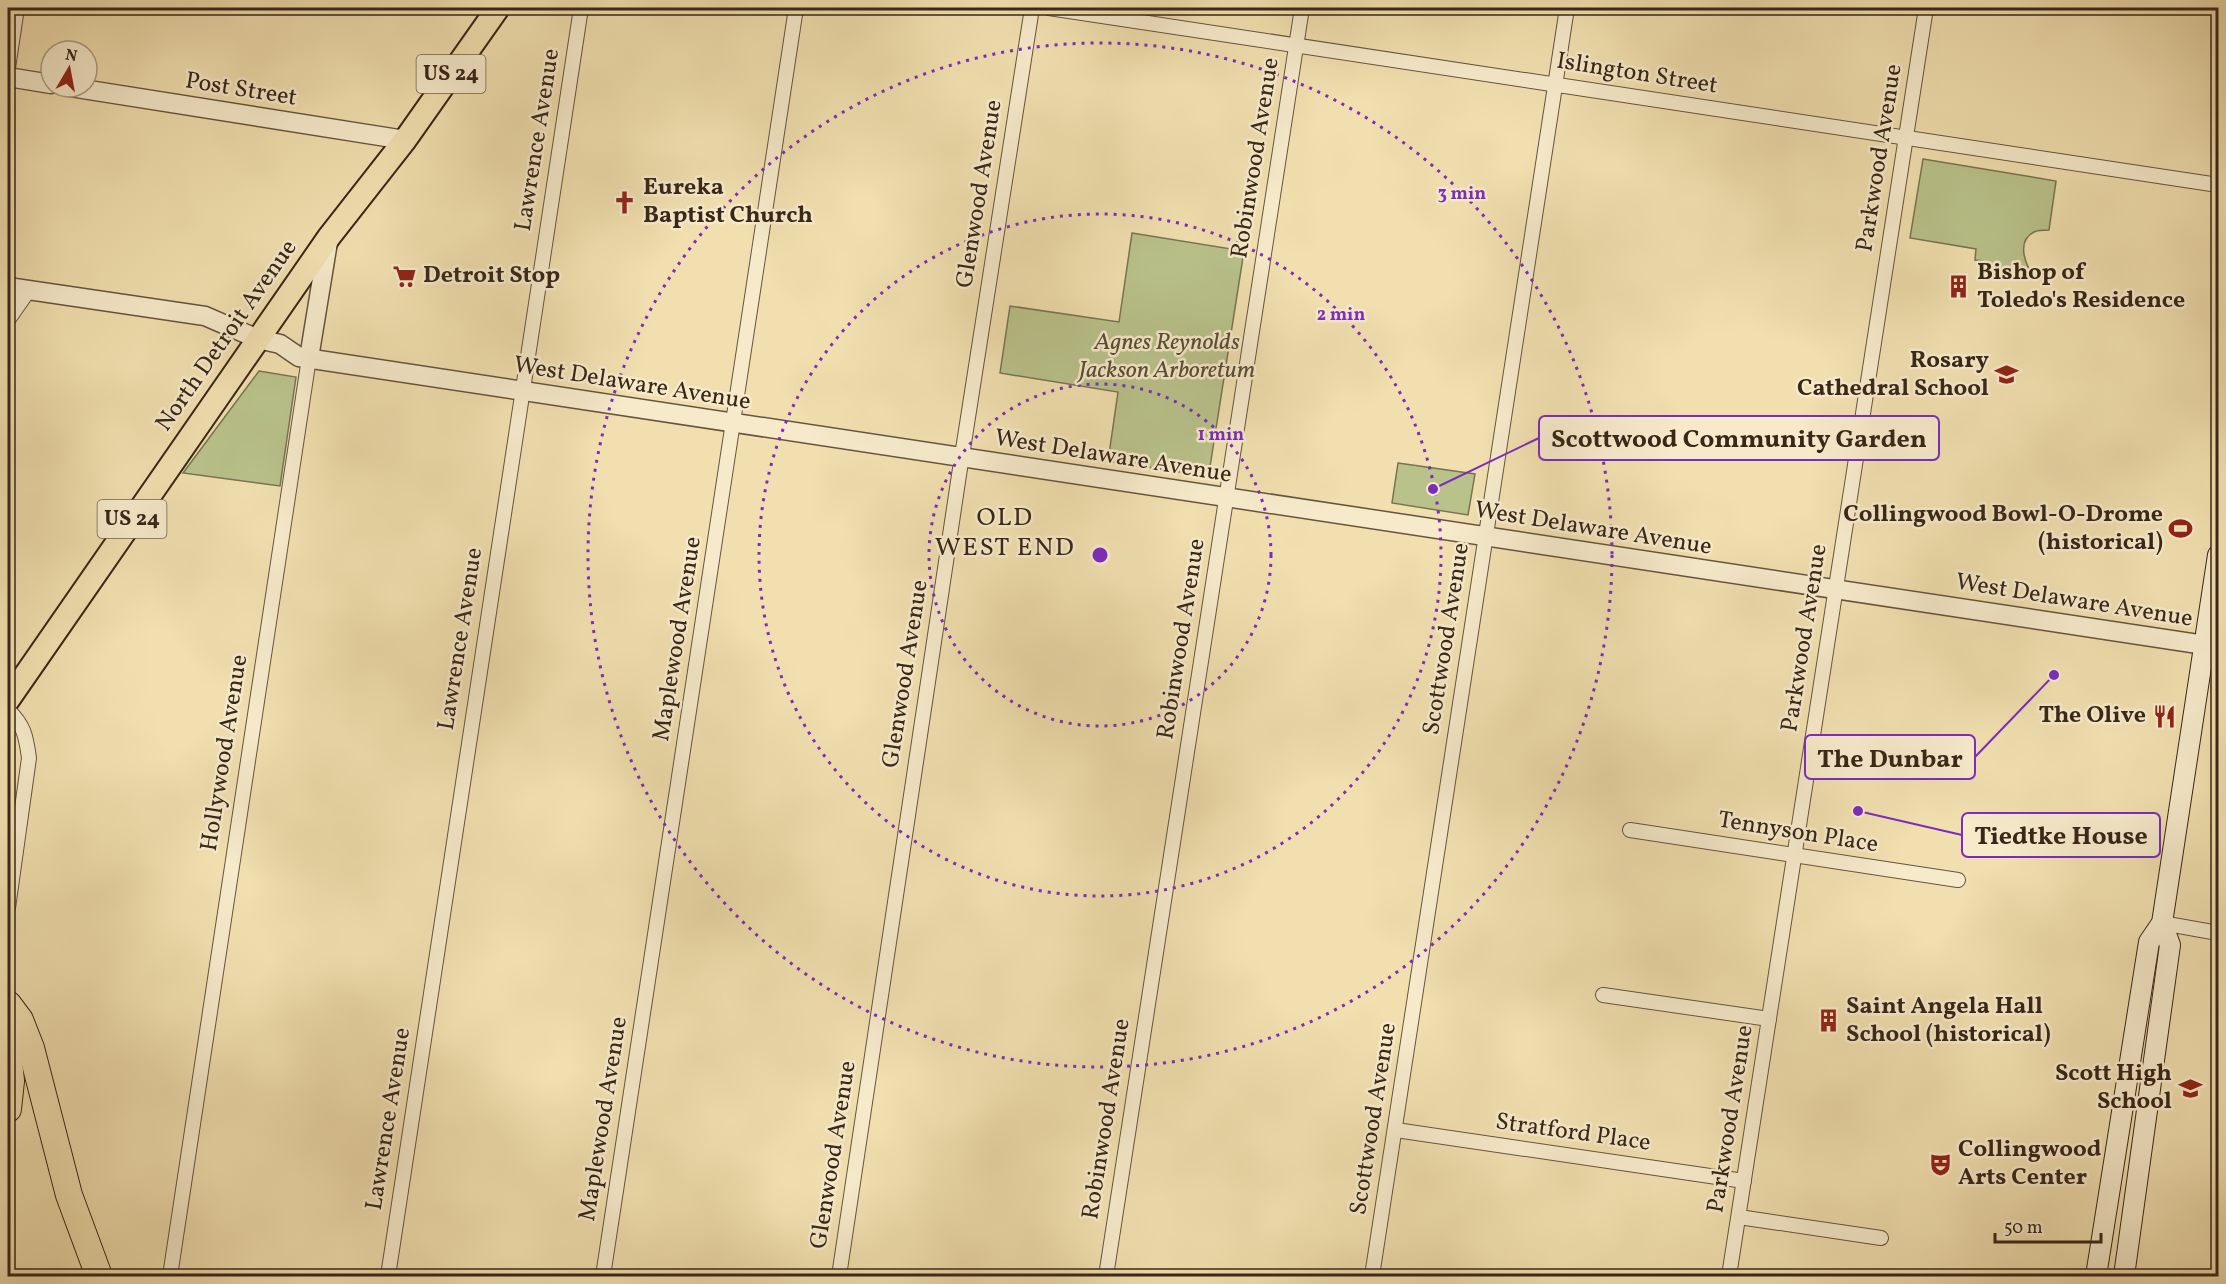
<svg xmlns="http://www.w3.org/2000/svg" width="2226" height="1284" viewBox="0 0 2226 1284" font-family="Vollkorn,serif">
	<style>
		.green { fill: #b9c28b; stroke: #787452; stroke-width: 1.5 }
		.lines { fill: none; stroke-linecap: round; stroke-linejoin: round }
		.minor-casing { stroke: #66543e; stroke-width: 16 }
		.tertiary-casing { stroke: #66543e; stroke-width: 21 }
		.secondary-casing { stroke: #382618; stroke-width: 22 }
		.primary-casing { stroke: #382618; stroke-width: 26 }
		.motorway-casing { stroke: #382618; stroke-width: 28 }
		.minor { stroke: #f6eacb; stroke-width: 14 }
		.tertiary { stroke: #f6eacb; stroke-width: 18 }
		.secondary { stroke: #f6eacb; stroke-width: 20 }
		.primary { stroke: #f1dfaf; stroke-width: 22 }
		.motorway { stroke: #f1dfaf; stroke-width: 26 }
		.ring { fill: none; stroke: #7b2cbf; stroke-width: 3; stroke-dasharray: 3 6 }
		.labels { text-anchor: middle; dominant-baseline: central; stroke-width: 5; stroke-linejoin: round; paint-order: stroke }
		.shield { fill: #f6eacb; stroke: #71614e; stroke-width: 1.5 }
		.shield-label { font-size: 22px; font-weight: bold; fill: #382618 }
		.street-label { font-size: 24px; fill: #382618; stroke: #f6eacb }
		.poi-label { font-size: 24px; font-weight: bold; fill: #382618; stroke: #f6eacb; text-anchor: start }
		.park-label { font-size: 24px; font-style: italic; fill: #584d35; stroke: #f6eacb }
		.neighbourhood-label { font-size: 26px; letter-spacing: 1.5px; fill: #382618; stroke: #f6eacb }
		.centre { fill: #7b2cbf; stroke: #f6eacb; stroke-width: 3 }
		.ring-label { font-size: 18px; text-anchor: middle; font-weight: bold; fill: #7b2cbf; stroke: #f6eacb; stroke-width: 5; stroke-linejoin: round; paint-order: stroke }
		.leader { fill: none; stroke: #7b2cbf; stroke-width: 2 }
		.callout-dot { fill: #7b2cbf; stroke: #f6eacb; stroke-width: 2 }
		.callout { fill: #f6eacb; stroke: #7b2cbf; stroke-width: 2 }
		.callout-label { font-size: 26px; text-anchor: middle; font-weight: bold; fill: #382618 }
	</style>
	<rect width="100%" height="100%" fill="#f1dfaf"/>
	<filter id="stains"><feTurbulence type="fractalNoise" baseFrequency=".00333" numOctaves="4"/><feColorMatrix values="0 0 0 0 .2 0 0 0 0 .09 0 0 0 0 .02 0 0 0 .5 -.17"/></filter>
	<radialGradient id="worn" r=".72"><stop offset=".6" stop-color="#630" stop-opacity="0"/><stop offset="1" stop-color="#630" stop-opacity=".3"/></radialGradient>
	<g class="green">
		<path d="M1923,159L2056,181L2049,230C2045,230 2038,230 2034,232C2015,242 2026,267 2036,279L1982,270L1983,261L1975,260L1976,249L1910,238Z"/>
		<polygon points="1132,233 1244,251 1209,473 1206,476 1108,461 1118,392 1000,373 1010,306 1119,322"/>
		<polygon points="259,371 296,377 280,486 183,473"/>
		<polygon points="1398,463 1475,474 1468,515 1392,503"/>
	</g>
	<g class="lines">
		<defs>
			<g id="minor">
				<polyline points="1049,8 2218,185"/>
				<polyline points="8,68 17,8"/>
				<polyline points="8,320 29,290"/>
				<path d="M8,710C24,725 26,736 29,758L8,908"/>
				<polyline points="1630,830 1958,880"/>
				<polyline points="2162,923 2218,933"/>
				<polyline points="1603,995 1769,1019"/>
				<polyline points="1396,1130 1744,1181"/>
				<polyline points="1739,1217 1881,1238"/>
				<polyline points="170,1276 309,358"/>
				<polyline points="388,1276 581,8"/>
				<polyline points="603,1276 796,8"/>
				<polyline points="839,1276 959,475 1032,8"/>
				<polyline points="1106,1276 1302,8"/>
				<polyline points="1372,1276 1567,8"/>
				<polyline points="1729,1276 1926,8"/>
			</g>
			<g id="tertiary">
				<polyline points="8,77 51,84"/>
				<polyline points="70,87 405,140"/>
				<polyline points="8,287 205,316 258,339 280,344 299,357 2218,647"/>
				<polyline points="309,358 328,242"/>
			</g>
			<g id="secondary">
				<polyline points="2096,1276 2149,942 2162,923 2218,555"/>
				<polyline points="2124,1276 2170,945 2162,923"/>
			</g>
			<polyline id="primary" points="8,700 329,237 405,140 498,8"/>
			<g id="motorway">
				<polyline points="8,1004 20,1020 31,1048 69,1195 99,1276"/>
				<polyline points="8,1053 11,1081 8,1109"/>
			</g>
		</defs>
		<use href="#minor" class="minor-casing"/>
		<use href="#tertiary" class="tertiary-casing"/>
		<use href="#secondary" class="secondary-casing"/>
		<use href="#primary" class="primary-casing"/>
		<use href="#motorway" class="motorway-casing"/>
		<use href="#minor" class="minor"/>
		<use href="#tertiary" class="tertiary"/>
		<use href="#secondary" class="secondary"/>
		<use href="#primary" class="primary"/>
		<use href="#motorway" class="motorway"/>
	</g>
	<g class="ring">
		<circle cx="1100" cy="555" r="171"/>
		<circle cx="1100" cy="555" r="341"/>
		<circle cx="1100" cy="555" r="512"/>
	</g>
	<defs>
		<symbol id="church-bare" viewBox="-9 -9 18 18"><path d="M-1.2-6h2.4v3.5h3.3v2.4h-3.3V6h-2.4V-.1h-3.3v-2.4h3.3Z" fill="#8f2418" stroke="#f6eacb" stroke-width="2.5" paint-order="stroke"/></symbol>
		<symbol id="supermarket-bare" viewBox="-9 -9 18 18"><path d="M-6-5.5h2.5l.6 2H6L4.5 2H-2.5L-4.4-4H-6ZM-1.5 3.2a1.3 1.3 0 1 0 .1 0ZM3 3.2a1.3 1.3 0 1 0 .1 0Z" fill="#8f2418" stroke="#f6eacb" stroke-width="2.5" paint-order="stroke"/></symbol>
		<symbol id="building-bare" viewBox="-9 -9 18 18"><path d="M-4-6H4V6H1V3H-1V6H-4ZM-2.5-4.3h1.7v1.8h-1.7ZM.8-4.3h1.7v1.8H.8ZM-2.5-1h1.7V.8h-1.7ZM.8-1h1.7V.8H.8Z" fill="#8f2418" stroke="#f6eacb" stroke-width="2.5" paint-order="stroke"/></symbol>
		<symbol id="school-bare" viewBox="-9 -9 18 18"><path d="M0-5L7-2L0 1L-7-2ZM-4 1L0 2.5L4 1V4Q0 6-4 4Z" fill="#8f2418" stroke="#f6eacb" stroke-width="2.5" paint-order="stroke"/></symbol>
		<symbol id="stadium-bare" viewBox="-9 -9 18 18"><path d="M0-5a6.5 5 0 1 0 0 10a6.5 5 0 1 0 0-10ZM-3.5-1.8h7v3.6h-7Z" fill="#8f2418" stroke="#f6eacb" stroke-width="2.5" paint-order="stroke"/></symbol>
		<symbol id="restaurant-bare" viewBox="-9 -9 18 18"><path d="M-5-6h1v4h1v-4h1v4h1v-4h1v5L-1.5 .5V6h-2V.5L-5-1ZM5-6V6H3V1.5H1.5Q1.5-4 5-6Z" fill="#8f2418" stroke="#f6eacb" stroke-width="2.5" paint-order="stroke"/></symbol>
		<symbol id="theatre-bare" viewBox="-9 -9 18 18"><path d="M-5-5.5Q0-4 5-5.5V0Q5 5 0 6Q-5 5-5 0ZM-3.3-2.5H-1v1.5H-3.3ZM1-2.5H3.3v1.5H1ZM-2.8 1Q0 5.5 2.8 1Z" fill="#8f2418" stroke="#f6eacb" stroke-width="2.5" paint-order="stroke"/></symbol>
	</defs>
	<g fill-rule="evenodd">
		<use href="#church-bare" x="608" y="186" width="33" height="33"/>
		<use href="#supermarket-bare" x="388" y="260" width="33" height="33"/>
		<use href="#building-bare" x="1942" y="270" width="33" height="33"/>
		<use href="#school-bare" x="1990" y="358" width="33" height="33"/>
		<use href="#stadium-bare" x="2164" y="512" width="33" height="33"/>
		<use href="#restaurant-bare" x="2148" y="700" width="33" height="33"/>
		<use href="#building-bare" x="1812" y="1004" width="33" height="33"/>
		<use href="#school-bare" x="2174" y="1072" width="33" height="33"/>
		<use href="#theatre-bare" x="1924" y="1148" width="33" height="33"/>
	</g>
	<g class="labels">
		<g class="shield">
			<rect x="416.5" y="55" width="69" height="38" rx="4.5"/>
			<rect x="97.5" y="500" width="69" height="38" rx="4.5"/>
		</g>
		<g class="shield-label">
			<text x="451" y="74">US 24</text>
			<text x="132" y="519">US 24</text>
		</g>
		<g class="street-label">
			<text transform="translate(1637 74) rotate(9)">Islington Street</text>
			<text transform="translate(241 90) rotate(9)">Post Street</text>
			<text transform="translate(538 140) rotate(-81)">Lawrence Avenue</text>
			<text transform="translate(1256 158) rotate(-81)">Robinwood Avenue</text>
			<text transform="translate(1880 158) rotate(-81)">Parkwood Avenue</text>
			<text transform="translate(980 194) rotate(-81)">Glenwood Avenue</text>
			<text transform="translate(227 336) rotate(-55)">North Detroit Avenue</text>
			<text transform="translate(632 384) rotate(9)">West Delaware Avenue</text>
			<text transform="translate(1113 457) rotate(9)">West Delaware Avenue</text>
			<text transform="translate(1593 529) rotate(9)">West Delaware Avenue</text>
			<text transform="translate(2074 601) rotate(9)">West Delaware Avenue</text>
			<text transform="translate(1805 638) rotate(-81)">Parkwood Avenue</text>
			<text transform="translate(461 639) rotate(-81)">Lawrence Avenue</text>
			<text transform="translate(678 639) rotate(-81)">Maplewood Avenue</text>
			<text transform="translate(1182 639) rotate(-81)">Robinwood Avenue</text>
			<text transform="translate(1447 639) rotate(-81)">Scottwood Avenue</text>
			<text transform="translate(906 674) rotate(-81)">Glenwood Avenue</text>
			<text transform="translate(225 753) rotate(-81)">Hollywood Avenue</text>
			<text transform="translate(1798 833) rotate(9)">Tennyson Place</text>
			<text transform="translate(389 1119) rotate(-81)">Lawrence Avenue</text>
			<text transform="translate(604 1119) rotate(-81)">Maplewood Avenue</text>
			<text transform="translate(1107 1119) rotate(-81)">Robinwood Avenue</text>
			<text transform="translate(1374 1119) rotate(-81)">Scottwood Avenue</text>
			<text transform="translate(1731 1119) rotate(-81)">Parkwood Avenue</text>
			<text transform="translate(1573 1133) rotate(8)">Stratford Place</text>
			<text transform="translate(834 1155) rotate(-81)">Glenwood Avenue</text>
		</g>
		<g class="poi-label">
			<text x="643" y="188">Eureka<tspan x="643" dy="28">Baptist Church</tspan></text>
			<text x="1977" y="273">Bishop of<tspan x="1977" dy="28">Toledo's Residence</tspan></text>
			<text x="423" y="276">Detroit Stop</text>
			<text x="1989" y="361" text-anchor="end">Rosary<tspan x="1989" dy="28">Cathedral School</tspan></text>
			<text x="2163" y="515" text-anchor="end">Collingwood Bowl-O-Drome<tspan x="2163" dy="28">(historical)</tspan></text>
			<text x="2146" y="716" text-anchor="end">The Olive</text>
			<text x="1846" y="1007">Saint Angela Hall<tspan x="1846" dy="28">School (historical)</tspan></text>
			<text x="2172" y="1074" text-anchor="end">Scott High<tspan x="2172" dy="28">School</tspan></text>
			<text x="1958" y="1150">Collingwood<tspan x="1958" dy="28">Arts Center</tspan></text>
		</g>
		<g class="park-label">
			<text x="1167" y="343">Agnes Reynolds<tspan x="1167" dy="28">Jackson Arboretum</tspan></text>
		</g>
		<g class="neighbourhood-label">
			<text x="1005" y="518">OLD<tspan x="1005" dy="30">WEST END</tspan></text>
		</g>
	</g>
	<circle cx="1100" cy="555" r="9" class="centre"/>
	<g class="ring-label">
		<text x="1462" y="199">3 min</text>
		<text x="1341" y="320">2 min</text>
		<text x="1221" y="440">1 min</text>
	</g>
	<path class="leader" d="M1433 489L1539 438M2054 675L1975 757M1858 811L1962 835"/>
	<g class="callout-dot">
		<circle cx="1433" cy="489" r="6"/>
		<circle cx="2054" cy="675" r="6"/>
		<circle cx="1858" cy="811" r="6"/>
	</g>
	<g class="callout">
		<rect x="1539" y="416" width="400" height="44" rx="6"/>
		<rect x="1805" y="735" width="170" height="44" rx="6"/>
		<rect x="1962" y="813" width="198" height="44" rx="6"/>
	</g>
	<g class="callout-label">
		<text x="1739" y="447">Scottwood Community Garden</text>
		<text x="1890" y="767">The Dunbar</text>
		<text x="2061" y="844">Tiedtke House</text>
	</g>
	<rect width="2226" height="1284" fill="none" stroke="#f1dfaf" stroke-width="30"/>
	<rect x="9" y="9" width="2208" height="1266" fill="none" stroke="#382618" stroke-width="3"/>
	<rect x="15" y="15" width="2196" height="1254" fill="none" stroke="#382618" stroke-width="1.5"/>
	<g transform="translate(69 69) rotate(10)"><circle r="28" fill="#f6eacb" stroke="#aa9c83" stroke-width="1.5"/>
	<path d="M0-4.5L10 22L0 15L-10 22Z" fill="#8f2418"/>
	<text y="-9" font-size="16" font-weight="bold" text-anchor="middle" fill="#382618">N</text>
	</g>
	<path d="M1995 1233v9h106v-9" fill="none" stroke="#382618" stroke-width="3"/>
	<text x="2004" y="1233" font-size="18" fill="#382618" stroke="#f6eacb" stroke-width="4.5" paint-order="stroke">50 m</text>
	<rect width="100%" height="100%" filter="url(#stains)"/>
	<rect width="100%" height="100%" fill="url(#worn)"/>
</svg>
